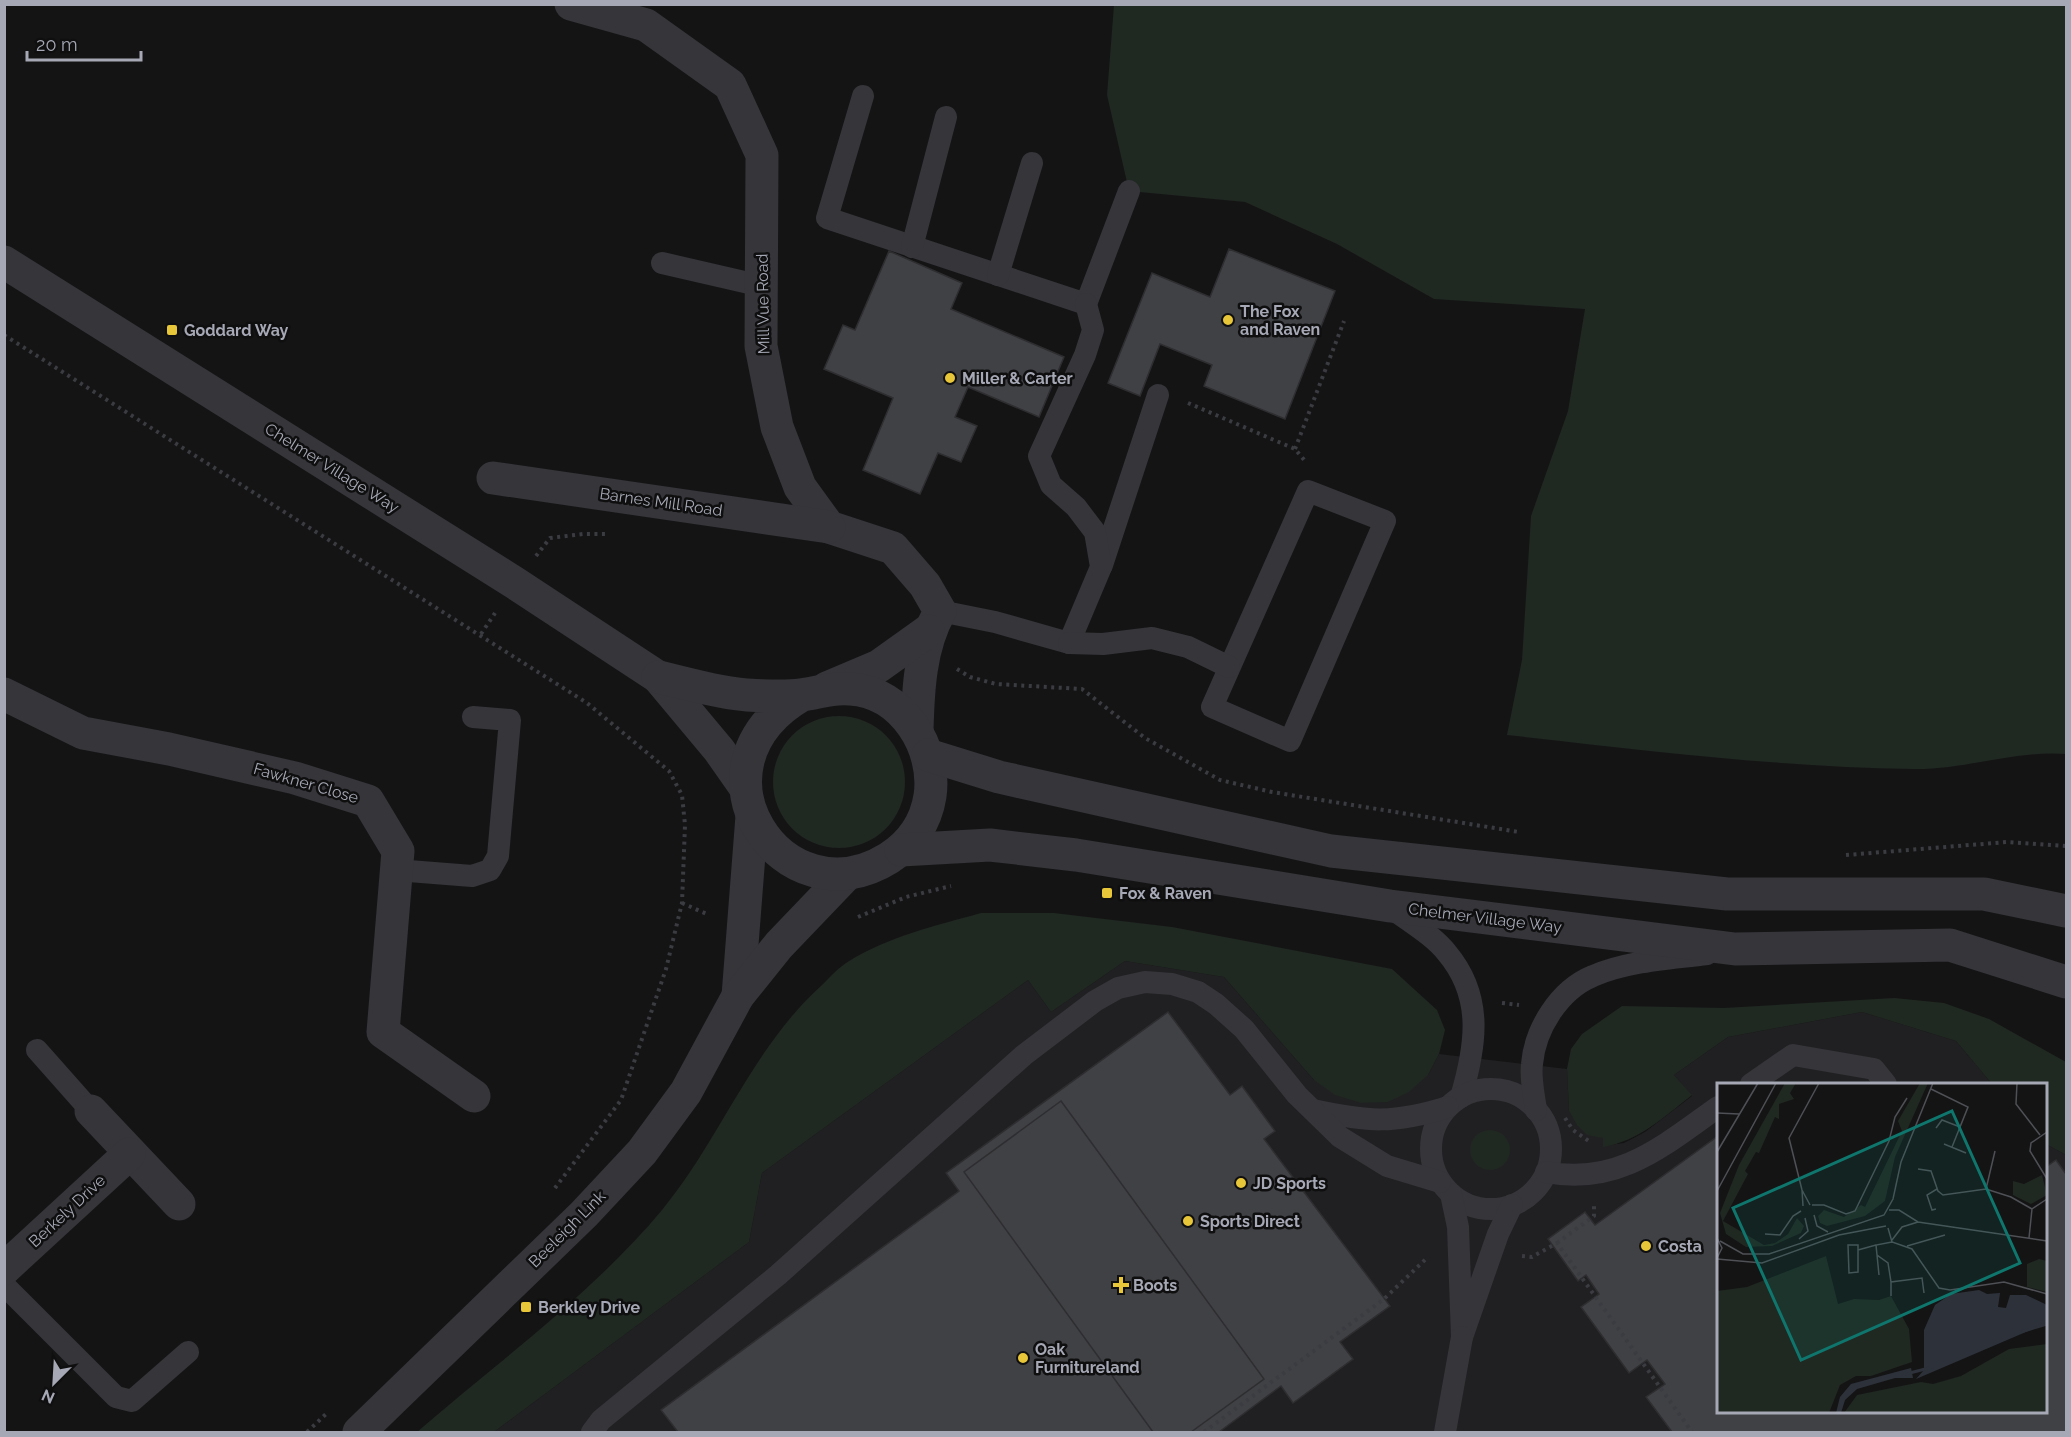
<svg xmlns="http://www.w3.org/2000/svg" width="2071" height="1437" viewBox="0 0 2071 1437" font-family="Raleway,sans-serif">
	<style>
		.built { fill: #202022 }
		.green { fill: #202822 }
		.building { fill: #404145; stroke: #2e2e31; stroke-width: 1.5 }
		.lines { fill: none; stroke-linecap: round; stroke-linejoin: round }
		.path { stroke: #3b3c41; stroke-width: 4; stroke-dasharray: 3 4.5; stroke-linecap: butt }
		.service { stroke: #35353a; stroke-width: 22 }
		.minor { stroke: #35353a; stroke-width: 33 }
		.tertiary { stroke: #35353a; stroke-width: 33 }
		.poi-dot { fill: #e8c639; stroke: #0f0f10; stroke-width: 2 }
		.labels { text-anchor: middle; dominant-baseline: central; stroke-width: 5; stroke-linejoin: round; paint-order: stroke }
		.street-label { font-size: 16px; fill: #a6a9b5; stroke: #0f0f10 }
		.poi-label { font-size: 16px; font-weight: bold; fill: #a6a9b5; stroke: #0f0f10; text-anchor: start }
		.inset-river { fill: none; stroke: #2d323a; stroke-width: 3 }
		.inset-road { fill: none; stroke: #4e5055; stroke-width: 1.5 }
		.view { fill: #0f766e; fill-opacity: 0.15; stroke: #0f766e; stroke-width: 3 }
		.inset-edge { fill: none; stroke: #a6a9b5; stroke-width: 3 }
	</style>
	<rect width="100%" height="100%" fill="#141415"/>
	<polygon class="built" points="1125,961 1224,977 1314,1080 1428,1075 1439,1054 1567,1069 1569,1111 1603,1138 1603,1146 1624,1143 1645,1132 1692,1096 1674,1075 1728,1037 1862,1012 1956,1041 1992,1084 1718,1084 1718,1412 2046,1412 2046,1144 2066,1155 2066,1432 494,1432 749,1242 762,1173 1028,980 1051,1012"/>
	<g class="green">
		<path d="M1114,5H2066V754C2015,750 1965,770 1913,769C1777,767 1642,750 1507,735L1522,660L1531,516L1568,411L1585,309L1434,299L1337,244L1245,202L1129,191L1107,95Z"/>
		<circle cx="839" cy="782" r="66"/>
		<path d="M981,913H1054L1172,927L1392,969L1437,1010L1445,1030L1439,1054L1428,1075L1409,1092L1388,1102L1361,1103L1335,1095L1314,1080L1224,977L1125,961L1051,1012L1028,980L762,1173L749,1242L494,1432H417C500,1360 591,1295 662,1210C722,1137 751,1049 822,985C830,977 839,967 849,961C890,936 935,926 981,913Z"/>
		<path d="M1894,998L1944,1003L1989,1019L2066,1062V1155L2046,1144V1084H1992L1956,1041L1862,1012L1728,1037L1674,1075L1692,1095C1664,1117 1639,1141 1603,1147V1138L1587,1135L1577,1125L1569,1111L1567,1069L1571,1049L1582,1034L1622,1006L1724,1008Z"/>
		<circle cx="1490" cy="1150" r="20"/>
	</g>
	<g class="building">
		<polygon points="1229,249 1335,291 1285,419 1204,386 1212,365 1160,344 1140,396 1108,383 1152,273 1210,297"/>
		<polygon points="889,251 962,283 951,309 1064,357 1039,417 968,387 955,417 977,426 961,462 938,453 920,494 863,470 893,398 824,369 843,325 855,330"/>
		<polygon points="1168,1012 1230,1095 1242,1086 1275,1131 1264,1139 1390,1306 1340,1342 1353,1359 1293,1403 1281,1386 1219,1432 678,1432 661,1410 959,1191 946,1173"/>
		<polygon points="1061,1101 1264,1379 1191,1432 1153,1432 964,1172"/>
		<polygon points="1718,1136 1718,1412 2046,1412 2046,1167 2056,1160 2066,1174 2066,1432 1672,1432 1646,1397 1665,1384 1647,1360 1629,1373 1581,1307 1599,1294 1586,1275 1578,1281 1548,1239 1585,1212 1595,1225"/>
	</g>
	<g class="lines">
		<g class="path">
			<polyline points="4,335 587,703 669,771 682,795 685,825 682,903 666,969 621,1100 555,1188"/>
			<polyline points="1188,403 1295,449 1305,461"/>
			<polyline points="1295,449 1344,321"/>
			<polyline points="536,556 550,538 583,534 609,534"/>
			<polyline points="481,634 495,613"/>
			<polyline points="957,669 970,677 996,684 1082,689 1145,738 1220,780 1272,792 1519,832"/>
			<polyline points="1846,855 2007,842 2066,846"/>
			<polyline points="682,903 709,915"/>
			<polyline points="858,917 906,897 951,886"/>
			<polyline points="1502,1003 1519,1005"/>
			<polyline points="1565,1118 1573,1130 1590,1142"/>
			<polyline points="1557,1243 1594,1216 1594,1202"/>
			<polyline points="1522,1256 1532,1257 1557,1243 1692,1432"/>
			<polyline points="307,1432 326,1414"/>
			<polyline points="1204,1432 1384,1299 1428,1257"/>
		</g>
		<g class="service">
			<polyline points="863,96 827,218 1086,304 1129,191"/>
			<polyline points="912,247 946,117"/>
			<polyline points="662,263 762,286"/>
			<polyline points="998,275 1032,163"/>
			<polygon points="1308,491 1385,521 1290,741 1212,707"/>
			<polyline points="1102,565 1158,395"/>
			<polyline points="940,611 995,622 1069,643 1101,567 1095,532 1076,507 1051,485 1039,456 1085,355 1093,330 1086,304"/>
			<polyline points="1069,643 1103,644 1152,638 1188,647 1229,667"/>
			<polyline points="396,870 472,876 490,870 498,856 510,720 473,717"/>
			<path d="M1390,907C1408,921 1433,935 1447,953C1484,997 1476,1046 1461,1097"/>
			<polyline points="37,1050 91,1111"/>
			<polyline points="1751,1084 1793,1055 1874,1069 1886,1084"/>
			<circle cx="1491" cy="1149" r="60"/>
			<path d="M1313,1110C1368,1122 1394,1124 1448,1107"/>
			<path d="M1536,1110C1534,1095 1530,1078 1532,1064C1535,1029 1559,990 1593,976C1627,961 1670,959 1707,954"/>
			<path d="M1546,1172C1618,1186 1663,1146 1718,1107"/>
			<polyline points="1451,1194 1458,1227 1462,1337 1498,1234 1512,1205"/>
			<polyline points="4,1285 116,1397 132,1401 188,1352"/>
			<polyline points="592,1432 601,1420 778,1275 1024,1055 1095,1001 1118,988 1145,982 1172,984 1198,992 1216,1004 1244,1029 1297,1095 1340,1137 1387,1166 1440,1182"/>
			<polyline points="1445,1432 1462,1337"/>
		</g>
		<g class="minor">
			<path d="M571,4L646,25L730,85L762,155L761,346L777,427L800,487L829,527L893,548L925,585L940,611C920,647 918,690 917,731"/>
			<polyline points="493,478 829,527"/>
			<polyline points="827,688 879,666 928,631"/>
			<polyline points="4,694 83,733 169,749 295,778 368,801 398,851 383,1032 474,1096"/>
			<polyline points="738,996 752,816"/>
			<polyline points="91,1111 179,1204"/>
			<polyline points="4,1269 129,1154"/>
			<polyline points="359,1432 584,1214 642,1152 686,1092 738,996 779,945 847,874"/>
		</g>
		<g class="tertiary">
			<polyline points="4,262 515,583 658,677 719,750 745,787"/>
			<path d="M658,677C686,683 717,693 747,695C764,696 784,697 801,695C818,693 832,687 850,689C903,692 937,748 930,796C926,822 911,844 889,858C784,924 677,768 802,695"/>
			<polyline points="928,755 999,777 1331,851 1727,894 1984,894 2066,911"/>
			<polyline points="901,850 990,845 1076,855 1390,906 1735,949 1950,945 2066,982"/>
		</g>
	</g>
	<g class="poi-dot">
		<circle cx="1228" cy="320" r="6"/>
		<rect x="166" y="324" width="12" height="12" rx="3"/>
		<circle cx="950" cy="378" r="6"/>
		<rect x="1101" y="887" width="12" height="12" rx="3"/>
		<circle cx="1241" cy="1183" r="6"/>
		<circle cx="1188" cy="1221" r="6"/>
		<circle cx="1646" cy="1246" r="6"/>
		<path d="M1118 1276h6v6h6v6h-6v6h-6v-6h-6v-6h6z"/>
		<rect x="520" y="1301" width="12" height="12" rx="3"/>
		<circle cx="1023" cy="1358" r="6"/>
	</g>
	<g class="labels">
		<g class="street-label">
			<text transform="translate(763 304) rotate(-91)">Mill Vue Road</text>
			<text transform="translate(332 468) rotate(32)">Chelmer Village Way</text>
			<text transform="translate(661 502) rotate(8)">Barnes Mill Road</text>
			<text transform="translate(306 783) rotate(16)">Fawkner Close</text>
			<text transform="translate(1485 918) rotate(7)">Chelmer Village Way</text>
			<text transform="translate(67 1211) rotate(-43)">Berkely Drive</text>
			<text transform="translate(567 1229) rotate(-45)">Beeleigh Link</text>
		</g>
		<g class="poi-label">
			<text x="1240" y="311">The Fox<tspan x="1240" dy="18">and Raven</tspan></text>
			<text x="184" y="330">Goddard Way</text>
			<text x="962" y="378">Miller &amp; Carter</text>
			<text x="1119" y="893">Fox &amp; Raven</text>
			<text x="1253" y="1183">JD Sports</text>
			<text x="1200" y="1221">Sports Direct</text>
			<text x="1658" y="1246">Costa</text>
			<text x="1133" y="1285">Boots</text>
			<text x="538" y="1307">Berkley Drive</text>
			<text x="1035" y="1349">Oak<tspan x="1035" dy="18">Furnitureland</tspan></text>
		</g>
	</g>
	<g transform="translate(1717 1083)">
		<rect width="330" height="330" fill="#141415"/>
		<path d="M68,0H79L73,10L77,16L62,21V36L58,34L42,70L39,69L28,88L31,91L6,138L47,162L58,160L71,151L80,135L87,143L84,150L55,163L29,164L9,151L3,130L22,82ZM203,0H211L178,74L168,118L148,133L110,143L103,140L101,133L107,127L127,134L144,122L148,124L185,48L181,38ZM325,92L330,112L314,121L296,112V98L307,101ZM109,173L121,221L137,216L162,217L174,213L192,246L195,279L154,293H139L123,302L112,330H0V208L30,204ZM322,176L330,178V209L310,204V181ZM330,261V330H127L140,312L204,299L216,301L244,293L292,266Z" fill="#202822"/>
		<path d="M262,207L270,211L283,210L281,224L289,225L293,212H309L330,222V240L199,296L207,287V247L218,222L234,211ZM194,285L196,295H178L140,306L128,317L124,330H119L123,314L134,301Z" fill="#2d323a"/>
		<path class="inset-river" d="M297,251L330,241M185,292L216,284"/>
		<path class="inset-road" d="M300,0L299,21L323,52M214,6L251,24L235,64M0,30L22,31M219,45L225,37L243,44M330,49L314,60L313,68L330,96M227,61L249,70M0,69L41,0M201,86L214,88L221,108L226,112L269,106L294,114L315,126M269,106L278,68M85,107L72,55L102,0M0,108L59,0M95,122H107L129,131L138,128L172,58L178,34L190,15M86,123L85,107L93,122M219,126L215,127L210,112L220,106M172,127H182L201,139L330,158M97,132L100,143L111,149M171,145L175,159L195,166L222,205L233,207L287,199L330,211M48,151L63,152L76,133L84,128M0,155L5,165L0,175M312,155L315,126L330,116M82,156L91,148L88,135M175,157L185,144L201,139M3,158L26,171H52L167,132L176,116L184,79L216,0M131,162H141V189L132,190ZM190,163L228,152M141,167L159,162M160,172L162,192M0,176L45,180L122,152L169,143M174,199L171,180L160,172L159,162L175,159M174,213V199L205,195L207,210"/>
		<path class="view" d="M235,28L303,180L84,277L16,125Z"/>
		<rect width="330" height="330" class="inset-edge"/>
	</g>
	<rect width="2071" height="1437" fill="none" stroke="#a6a9b5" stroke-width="12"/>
	<g transform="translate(54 1383) rotate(204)" stroke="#0f0f10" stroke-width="4.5" paint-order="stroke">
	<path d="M0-4.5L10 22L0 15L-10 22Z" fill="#a6a9b5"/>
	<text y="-9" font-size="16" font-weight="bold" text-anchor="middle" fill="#a6a9b5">N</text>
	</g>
	<path d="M27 51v9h114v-9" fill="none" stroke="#a6a9b5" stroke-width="3"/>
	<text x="36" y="51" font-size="18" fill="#a6a9b5" stroke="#0f0f10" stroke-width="4.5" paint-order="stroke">20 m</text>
</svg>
